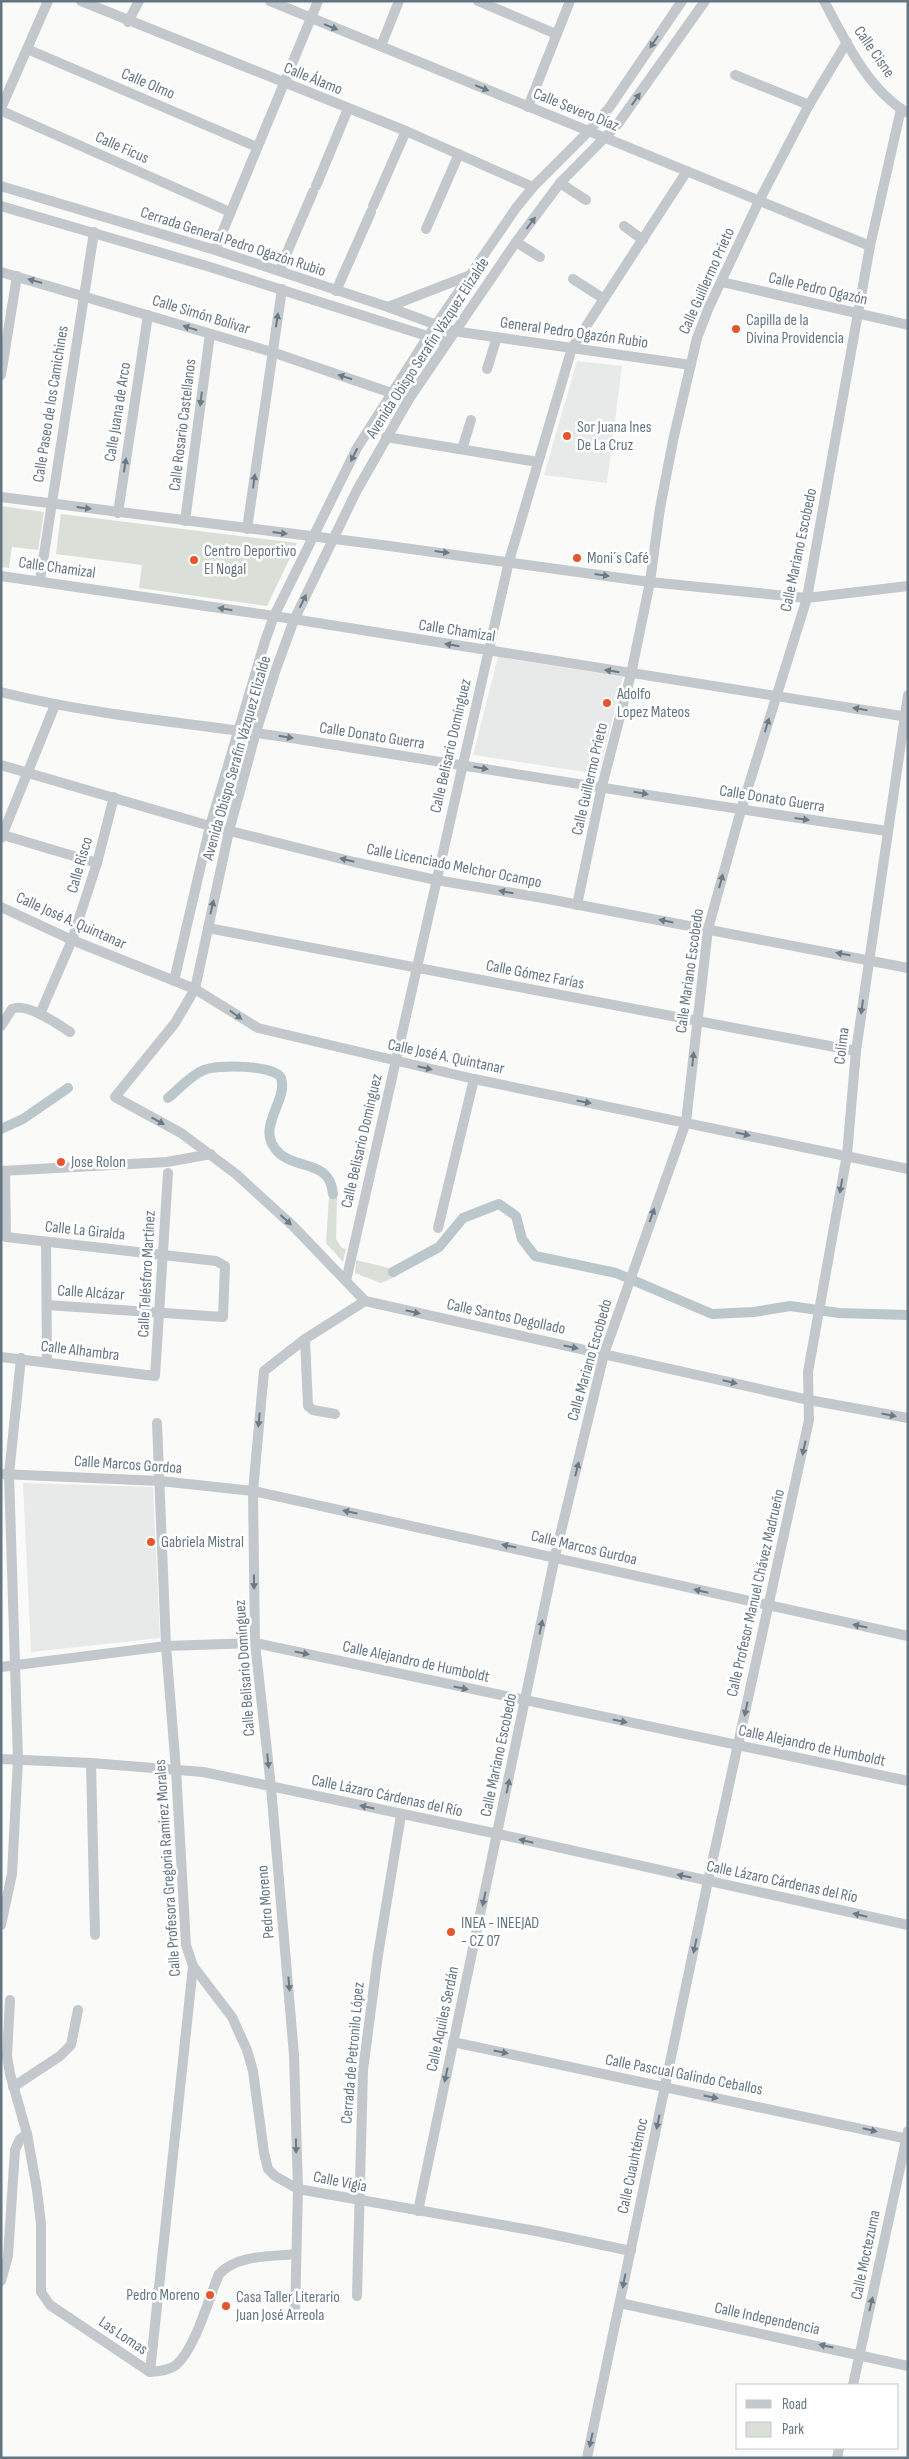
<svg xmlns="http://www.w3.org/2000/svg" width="909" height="2459" viewBox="0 0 909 2459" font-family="'Sofia Sans Condensed',sans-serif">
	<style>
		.built { fill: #e8e9e9 }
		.green { fill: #dadfd7 }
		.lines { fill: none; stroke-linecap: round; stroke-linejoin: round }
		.canal { stroke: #bbc7cb; stroke-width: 10 }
		.minor { stroke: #c3c8cc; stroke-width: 10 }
		.oneway { fill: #6a7a87 }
		.poi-dot { fill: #e4572e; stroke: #fff; stroke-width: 2 }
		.labels { text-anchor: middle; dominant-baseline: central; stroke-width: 5; stroke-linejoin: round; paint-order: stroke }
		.street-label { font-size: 16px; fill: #657683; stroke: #fff }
		.poi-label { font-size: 16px; fill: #657683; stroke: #fff; text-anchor: start }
	</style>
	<rect width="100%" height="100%" fill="#fafaf8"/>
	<g class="built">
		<polygon points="577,361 622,366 607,483 544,475"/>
		<polygon points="498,657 623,677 599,774 473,755"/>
		<polygon points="23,1483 153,1487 160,1638 31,1652"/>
	</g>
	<g class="green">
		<polygon points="1,506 44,512 38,550 12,547 9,568 1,567"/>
		<polygon points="61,514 297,543 267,606 139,588 142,565 56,554"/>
		<polygon points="329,1197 337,1197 336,1239 342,1248 346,1249 343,1262 326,1243"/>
		<polygon points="356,1260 393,1269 397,1276 381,1283 355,1273"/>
	</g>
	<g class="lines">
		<g class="canal">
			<path d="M168,1098C179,1089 191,1075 204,1070C216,1064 276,1065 281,1078C289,1102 252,1129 280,1154C299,1170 330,1160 333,1194"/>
			<polyline points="1,1129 23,1119 68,1088"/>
			<polyline points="393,1272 439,1247 463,1218 499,1204 516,1216 522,1239 535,1256 616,1273 712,1314 754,1312 790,1306 839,1313 908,1315"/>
		</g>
		<g class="minor">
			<polyline points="48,1 2,106 2,111 230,212"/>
			<polyline points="81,1 406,131 533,187"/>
			<polyline points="270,1 870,246"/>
			<polyline points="478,1 556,34"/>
			<polyline points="705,1 617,125 560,183 516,242 409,399 357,490 294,620 276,669 256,732 229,831 195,989 175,1023 115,1097 181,1133 236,1174 293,1226 365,1301 809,1400 908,1418"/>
			<path d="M824,1C845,40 868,90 908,113"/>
			<polyline points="128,22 139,1"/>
			<polyline points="381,46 399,1"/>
			<polyline points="27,49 257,147"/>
			<polyline points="735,75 809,105"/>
			<polyline points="528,107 570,1"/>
			<polyline points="560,183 586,200"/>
			<polyline points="1,186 215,250 388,307 453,331 691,365"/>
			<polyline points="316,186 348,109"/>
			<polyline points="1,206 210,267 446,342"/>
			<polyline points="373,206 406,131"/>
			<polyline points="624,226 643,240"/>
			<polyline points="426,229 459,154"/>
			<polyline points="516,242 540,257"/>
			<polyline points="215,250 318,1"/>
			<polyline points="279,271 313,192"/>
			<polyline points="1,272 272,352 409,399"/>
			<polyline points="573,279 604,299"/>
			<polyline points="722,282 908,325"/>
			<polyline points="336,291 371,212"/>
			<polyline points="388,307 468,276"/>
			<polyline points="487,369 497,337"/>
			<polyline points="1,375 17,276"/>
			<polyline points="386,437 538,462"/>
			<polyline points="462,449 471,420"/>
			<polyline points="1,497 382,545 650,582 807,598 908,586"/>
			<polyline points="118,513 148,315"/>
			<polyline points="185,521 210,334"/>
			<polyline points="247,529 282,289"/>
			<polyline points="1,576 274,616 908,717"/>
			<polyline points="40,580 94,232"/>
			<path d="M1,692C100,717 203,724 304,740C498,771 692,803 887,831"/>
			<polyline points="1,765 210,826 354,862 436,880 543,898 908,968"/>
			<polyline points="3,835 97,863"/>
			<polyline points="1,838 55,705"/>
			<polyline points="577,905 602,786 631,674 650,582 660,508 674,436 697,338 709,307 759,201 809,105 847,42"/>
			<polyline points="1,907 72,940 195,989 258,1028 474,1079 908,1169"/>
			<polyline points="208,928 856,1051"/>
			<polyline points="174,981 210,826 265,641 274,616 357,448 429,335 516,208 533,187 588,132 609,108 682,1"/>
			<polyline points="40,1014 72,940 97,863 114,797"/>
			<path d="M1,1026L12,1009C26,1002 58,1024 70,1032"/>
			<polyline points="1,1171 167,1162 211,1154"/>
			<polyline points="5,1171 6,1237 216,1261 225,1266 223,1317 47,1305"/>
			<polyline points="438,1228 474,1079"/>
			<polyline points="46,1242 47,1362"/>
			<polyline points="346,1281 509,561 572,348 687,171"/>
			<polyline points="305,1339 308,1406 313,1410 335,1414"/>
			<polyline points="1,1357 155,1376 168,1173"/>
			<polyline points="1,1474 160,1481 253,1491 908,1636"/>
			<polyline points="1,1667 166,1646 255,1643 908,1781"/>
			<polyline points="1,1759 91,1763 203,1772 498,1834 908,1925"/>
			<polyline points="91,1763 95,1935"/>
			<polyline points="1,1925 12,1874 18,1760 9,1474 21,1358"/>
			<polyline points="193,1966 232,2017 247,2050 253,2071 264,2153 268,2169 275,2176 298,2189 536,2231 631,2251"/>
			<path d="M10,2000L7,2056L10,2074L27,2134L37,2190L41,2224V2292L50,2305L150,2372C159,2371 168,2371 176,2365C195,2349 209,2298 219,2274C238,2254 270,2257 296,2254"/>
			<polyline points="453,2042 908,2139"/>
			<polyline points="13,2087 60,2056 71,2045 78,2010"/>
			<polyline points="418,2211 555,1556 604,1354 686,1122 708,929 741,810 807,598 870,246 901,109"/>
			<polyline points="1,2281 8,2256 15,2150 20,2139 27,2134"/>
			<polyline points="357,2296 363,2070 378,1955 401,1815"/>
			<polyline points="620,2303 908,2366"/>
			<polyline points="295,2315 298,2189 294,2055 271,1787 255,1643 253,1491 264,1371 305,1339 365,1301"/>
			<polyline points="150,2372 193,1966 186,1945 176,1770 166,1646 157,1423"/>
			<polyline points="853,2385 908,2131"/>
			<polyline points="587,2458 708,1881 809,1420 808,1372 847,1155 856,1051 908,695"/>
			<polyline points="837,2458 839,2448"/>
		</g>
	</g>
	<defs><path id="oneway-solid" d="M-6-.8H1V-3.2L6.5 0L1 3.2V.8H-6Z" transform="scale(1.25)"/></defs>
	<g class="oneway">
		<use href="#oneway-solid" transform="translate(331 27) rotate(22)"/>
		<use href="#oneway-solid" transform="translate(654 42) rotate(124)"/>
		<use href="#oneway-solid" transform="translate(482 88) rotate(22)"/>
		<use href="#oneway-solid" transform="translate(636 99) rotate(-55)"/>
		<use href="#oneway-solid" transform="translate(531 223) rotate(-53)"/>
		<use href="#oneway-solid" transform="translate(35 281) rotate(-164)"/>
		<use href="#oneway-solid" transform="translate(277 320) rotate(-81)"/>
		<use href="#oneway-solid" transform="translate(190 328) rotate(-163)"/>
		<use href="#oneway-solid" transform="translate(345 377) rotate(-162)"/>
		<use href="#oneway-solid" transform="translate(201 399) rotate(97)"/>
		<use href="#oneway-solid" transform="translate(354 455) rotate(117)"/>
		<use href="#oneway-solid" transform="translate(125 465) rotate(-81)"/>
		<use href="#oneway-solid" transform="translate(254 481) rotate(-82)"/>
		<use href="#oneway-solid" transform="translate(84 508) rotate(7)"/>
		<use href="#oneway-solid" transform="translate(280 533) rotate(7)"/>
		<use href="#oneway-solid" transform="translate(442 552) rotate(7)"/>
		<use href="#oneway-solid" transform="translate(602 575) rotate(8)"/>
		<use href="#oneway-solid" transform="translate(303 601) rotate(-64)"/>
		<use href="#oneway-solid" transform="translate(225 609) rotate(-171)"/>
		<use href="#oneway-solid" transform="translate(452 645) rotate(-171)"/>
		<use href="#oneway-solid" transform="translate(612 671) rotate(-171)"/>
		<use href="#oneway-solid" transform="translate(860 709) rotate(-171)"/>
		<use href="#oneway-solid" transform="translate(767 725) rotate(-73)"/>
		<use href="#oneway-solid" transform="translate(286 737) rotate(9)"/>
		<use href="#oneway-solid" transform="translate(481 768) rotate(9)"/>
		<use href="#oneway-solid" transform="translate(641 793) rotate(10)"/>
		<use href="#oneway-solid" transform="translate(802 819) rotate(8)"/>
		<use href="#oneway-solid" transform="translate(347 860) rotate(-166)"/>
		<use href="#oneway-solid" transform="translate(721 881) rotate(-75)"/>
		<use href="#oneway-solid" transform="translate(506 892) rotate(-170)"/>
		<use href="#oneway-solid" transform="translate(212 907) rotate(-77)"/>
		<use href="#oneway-solid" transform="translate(666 921) rotate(-169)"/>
		<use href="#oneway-solid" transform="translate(843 954) rotate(-170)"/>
		<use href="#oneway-solid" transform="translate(862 1007) rotate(98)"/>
		<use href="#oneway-solid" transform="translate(236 1015) rotate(36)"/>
		<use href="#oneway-solid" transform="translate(693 1059) rotate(-84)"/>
		<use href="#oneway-solid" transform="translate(425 1068) rotate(13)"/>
		<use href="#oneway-solid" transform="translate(584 1102) rotate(11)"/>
		<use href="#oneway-solid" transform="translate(158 1121) rotate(29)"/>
		<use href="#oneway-solid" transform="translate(743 1134) rotate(12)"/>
		<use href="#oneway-solid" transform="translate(841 1186) rotate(100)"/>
		<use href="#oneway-solid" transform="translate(652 1215) rotate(-70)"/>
		<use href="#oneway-solid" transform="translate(286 1220) rotate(42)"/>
		<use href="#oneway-solid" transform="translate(413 1312) rotate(13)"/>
		<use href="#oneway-solid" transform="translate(571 1347) rotate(12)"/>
		<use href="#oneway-solid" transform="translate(730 1382) rotate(13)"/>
		<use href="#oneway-solid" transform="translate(889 1415) rotate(11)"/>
		<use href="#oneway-solid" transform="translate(259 1420) rotate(95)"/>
		<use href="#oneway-solid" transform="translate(804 1448) rotate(102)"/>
		<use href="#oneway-solid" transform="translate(577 1469) rotate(-76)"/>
		<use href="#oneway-solid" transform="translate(350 1512) rotate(-168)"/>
		<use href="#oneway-solid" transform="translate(509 1546) rotate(-168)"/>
		<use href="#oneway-solid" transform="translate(254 1582) rotate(89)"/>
		<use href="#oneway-solid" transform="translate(701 1591) rotate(-167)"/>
		<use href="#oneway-solid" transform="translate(860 1626) rotate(-168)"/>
		<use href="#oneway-solid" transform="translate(541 1627) rotate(-78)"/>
		<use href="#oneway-solid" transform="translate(302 1653) rotate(12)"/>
		<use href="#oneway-solid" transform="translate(461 1688) rotate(12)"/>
		<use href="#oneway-solid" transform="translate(746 1709) rotate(102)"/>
		<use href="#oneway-solid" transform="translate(620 1721) rotate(12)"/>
		<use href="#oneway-solid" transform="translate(268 1761) rotate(84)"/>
		<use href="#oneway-solid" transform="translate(508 1786) rotate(-78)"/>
		<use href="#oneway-solid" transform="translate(367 1807) rotate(-168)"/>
		<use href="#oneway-solid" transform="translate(526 1841) rotate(-167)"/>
		<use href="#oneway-solid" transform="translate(684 1876) rotate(-168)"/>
		<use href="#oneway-solid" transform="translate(484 1899) rotate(102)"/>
		<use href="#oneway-solid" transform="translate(860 1915) rotate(-167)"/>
		<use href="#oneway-solid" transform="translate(695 1946) rotate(102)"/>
		<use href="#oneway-solid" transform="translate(289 1984) rotate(85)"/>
		<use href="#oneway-solid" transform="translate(501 2052) rotate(12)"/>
		<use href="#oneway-solid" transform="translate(446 2075) rotate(102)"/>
		<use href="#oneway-solid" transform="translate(711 2097) rotate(11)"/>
		<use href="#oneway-solid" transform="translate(658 2122) rotate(102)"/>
		<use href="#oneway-solid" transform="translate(870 2130) rotate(13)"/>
		<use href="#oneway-solid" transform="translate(296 2146) rotate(89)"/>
		<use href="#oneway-solid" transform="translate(624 2281) rotate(101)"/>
		<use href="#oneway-solid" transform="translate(871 2304) rotate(-77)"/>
		<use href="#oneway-solid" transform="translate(826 2346) rotate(-168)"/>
		<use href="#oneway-solid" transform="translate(591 2440) rotate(102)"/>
	</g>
	<g class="poi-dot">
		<circle cx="736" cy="329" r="5"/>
		<circle cx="567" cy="436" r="5"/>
		<circle cx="577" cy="558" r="5"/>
		<circle cx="194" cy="560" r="5"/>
		<circle cx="607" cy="703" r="5"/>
		<circle cx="61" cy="1162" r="5"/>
		<circle cx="151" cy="1542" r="5"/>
		<circle cx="451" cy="1932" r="5"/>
		<circle cx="210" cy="2295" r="5"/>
		<circle cx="226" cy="2306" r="5"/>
	</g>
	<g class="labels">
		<g class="street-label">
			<text transform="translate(874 52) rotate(55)">Calle Cisne</text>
			<text transform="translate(313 79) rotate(22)">Calle Álamo</text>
			<text transform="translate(148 84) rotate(23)">Calle Olmo</text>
			<text transform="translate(576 110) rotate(22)">Calle Severo Díaz</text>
			<text transform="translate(122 148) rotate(24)">Calle Ficus</text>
			<text transform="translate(233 242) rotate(18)">Cerrada General Pedro Ogazón Rubio</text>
			<text transform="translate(707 281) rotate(-66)">Calle Guillermo Prieto</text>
			<text transform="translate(818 289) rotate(13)">Calle Pedro Ogazón</text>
			<text transform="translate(201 315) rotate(17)">Calle Simón Bolívar</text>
			<text transform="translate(574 333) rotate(8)">General Pedro Ogazón Rubio</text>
			<text transform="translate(428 348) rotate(-57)">Avenida Obispo Serafín Vázquez Elizalde</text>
			<text transform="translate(51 404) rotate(-81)">Calle Paseo de los Camichines</text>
			<text transform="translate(118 412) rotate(-81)">Calle Juana de Arco</text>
			<text transform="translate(183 425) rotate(-83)">Calle Rosario Castellanos</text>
			<text transform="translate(799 550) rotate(-78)">Calle Mariano Escobedo</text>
			<text transform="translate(57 568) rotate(8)">Calle Chamizal</text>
			<text transform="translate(457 631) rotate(9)">Calle Chamizal</text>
			<text transform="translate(372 736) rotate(9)">Calle Donato Guerra</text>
			<text transform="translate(451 746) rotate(-77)">Calle Belisario Domínguez</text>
			<text transform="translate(237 758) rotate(-74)">Avenida Obispo Serafín Vázquez Elizalde</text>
			<text transform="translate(590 779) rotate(-77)">Calle Guillermo Prieto</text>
			<text transform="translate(772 799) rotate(9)">Calle Donato Guerra</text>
			<text transform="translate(80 865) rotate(-74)">Calle Risco</text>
			<text transform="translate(454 866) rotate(11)">Calle Licenciado Melchor Ocampo</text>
			<text transform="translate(71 921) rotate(24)">Calle José A. Quintanar</text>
			<text transform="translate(690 971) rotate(-82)">Calle Mariano Escobedo</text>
			<text transform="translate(535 975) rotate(11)">Calle Gómez Farías</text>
			<text transform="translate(842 1046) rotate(-83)">Colima</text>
			<text transform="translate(446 1057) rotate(12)">Calle José A. Quintanar</text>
			<text transform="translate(362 1141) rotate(-77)">Calle Belisario Domínguez</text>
			<text transform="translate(85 1231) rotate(6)">Calle La Giralda</text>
			<text transform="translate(147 1274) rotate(-87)">Calle Telésforo Martínez</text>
			<text transform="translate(91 1293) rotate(4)">Calle Alcázar</text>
			<text transform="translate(506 1317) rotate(12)">Calle Santos Degollado</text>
			<text transform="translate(80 1351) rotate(7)">Calle Alhambra</text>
			<text transform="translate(590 1360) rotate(-74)">Calle Mariano Escobedo</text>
			<text transform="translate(128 1465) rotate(4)">Calle Marcos Gordoa</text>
			<text transform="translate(584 1548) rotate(13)">Calle Marcos Gurdoa</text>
			<text transform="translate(756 1593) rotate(-77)">Calle Profesor Manuel Chávez Madrueño</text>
			<text transform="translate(416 1662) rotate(12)">Calle Alejandro de Humboldt</text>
			<text transform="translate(245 1668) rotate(-94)">Calle Belisario Domínguez</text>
			<text transform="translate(812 1746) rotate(12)">Calle Alejandro de Humboldt</text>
			<text transform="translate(499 1755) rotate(-78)">Calle Mariano Escobedo</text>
			<text transform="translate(387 1796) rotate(12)">Calle Lázaro Cárdenas del Río</text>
			<text transform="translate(168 1868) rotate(-94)">Calle Profesora Gregoria Ramírez Morales</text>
			<text transform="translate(782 1882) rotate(12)">Calle Lázaro Cárdenas del Río</text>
			<text transform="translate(266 1902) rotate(-95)">Pedro Moreno</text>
			<text transform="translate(443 2019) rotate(-78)">Calle Aquiles Serdán</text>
			<text transform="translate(353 2053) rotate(-85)">Cerrada de Petronilo López</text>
			<text transform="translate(684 2075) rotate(11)">Calle Pascual Galindo Ceballos</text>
			<text transform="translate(633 2166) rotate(-78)">Calle Cuauhtémoc</text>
			<text transform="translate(340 2182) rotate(11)">Calle Vigía</text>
			<text transform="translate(866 2255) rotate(-78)">Calle Moctezuma</text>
			<text transform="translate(767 2319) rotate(12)">Calle Independencia</text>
			<text transform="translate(123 2336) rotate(34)">Las Lomas</text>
		</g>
		<g class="poi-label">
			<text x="746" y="320">Capilla de la<tspan x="746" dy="18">Divina Providencia</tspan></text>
			<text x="577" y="427">Sor Juana Ines<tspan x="577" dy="18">De La Cruz</tspan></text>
			<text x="204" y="551">Centro Deportivo<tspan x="204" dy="18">El Nogal</tspan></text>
			<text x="587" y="558">Moni´s Café</text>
			<text x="617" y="694">Adolfo<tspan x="617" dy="18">Lopez Mateos</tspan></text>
			<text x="71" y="1162">Jose Rolon</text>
			<text x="161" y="1542">Gabriela Mistral</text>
			<text x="461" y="1923">INEA - INEEJAD<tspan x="461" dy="18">- CZ 07</tspan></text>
			<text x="200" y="2295" text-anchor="end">Pedro Moreno</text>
			<text x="236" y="2297">Casa Taller Literario<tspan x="236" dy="18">Juan José Arreola</tspan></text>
		</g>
	</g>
	<rect width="909" height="2459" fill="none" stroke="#657683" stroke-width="5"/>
	<rect x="736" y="2384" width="162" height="65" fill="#ffffff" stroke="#c1c8cd"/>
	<rect x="746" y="2400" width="25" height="8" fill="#c3c8cc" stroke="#c1c8cd"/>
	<text x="782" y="2409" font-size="15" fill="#657683">Road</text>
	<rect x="746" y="2422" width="25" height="15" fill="#dadfd7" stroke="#c1c8cd"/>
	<text x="782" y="2434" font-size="15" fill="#657683">Park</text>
</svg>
